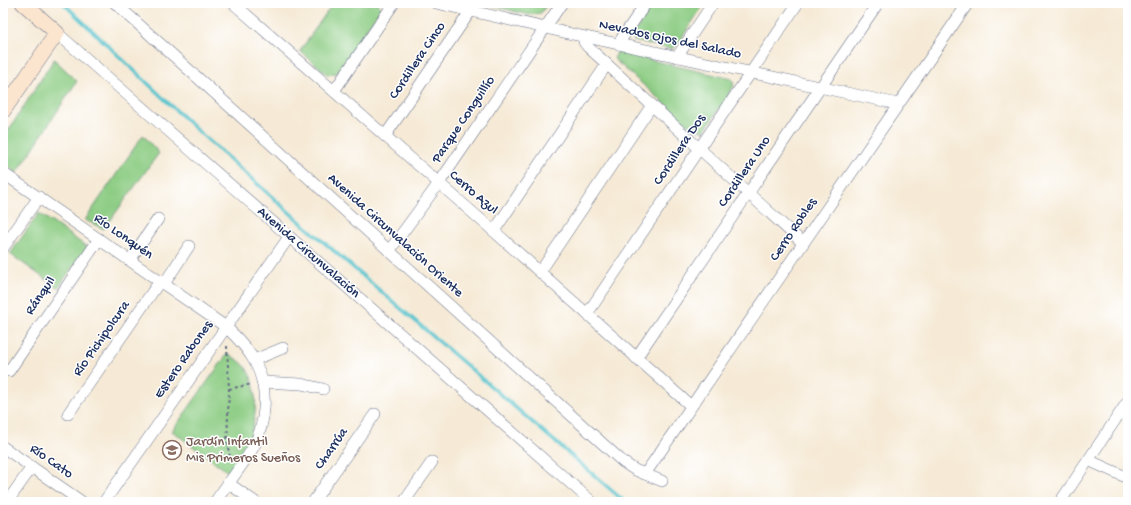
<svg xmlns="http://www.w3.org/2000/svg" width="1131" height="505" viewBox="0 0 1131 505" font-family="'Gochi Hand',sans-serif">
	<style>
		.green { fill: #8ccc83; stroke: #547e70 }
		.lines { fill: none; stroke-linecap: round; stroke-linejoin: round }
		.stream { stroke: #58c5cf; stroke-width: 3.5 }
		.street-casing { stroke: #687088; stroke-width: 12 }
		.secondary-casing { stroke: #687088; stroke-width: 16 }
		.path { stroke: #687088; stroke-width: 2; stroke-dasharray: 3 3; stroke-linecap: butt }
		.street { stroke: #fff; stroke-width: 11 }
		.secondary { stroke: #fce5cf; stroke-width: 15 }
		.labels { text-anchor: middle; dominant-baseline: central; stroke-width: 3; stroke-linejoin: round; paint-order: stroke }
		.street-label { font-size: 14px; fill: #1b2f5e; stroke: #fff }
		.education-label { font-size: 14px; fill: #785e54; stroke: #fff; text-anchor: start }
	</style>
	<rect width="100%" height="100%" fill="#fff"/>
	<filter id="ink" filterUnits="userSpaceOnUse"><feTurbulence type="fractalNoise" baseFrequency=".025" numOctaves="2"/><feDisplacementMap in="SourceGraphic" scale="8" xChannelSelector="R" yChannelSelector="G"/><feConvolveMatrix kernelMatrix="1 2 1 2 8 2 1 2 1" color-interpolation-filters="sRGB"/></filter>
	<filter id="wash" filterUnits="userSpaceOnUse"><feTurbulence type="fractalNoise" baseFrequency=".012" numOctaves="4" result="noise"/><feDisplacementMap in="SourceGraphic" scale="16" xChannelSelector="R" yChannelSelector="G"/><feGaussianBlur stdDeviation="0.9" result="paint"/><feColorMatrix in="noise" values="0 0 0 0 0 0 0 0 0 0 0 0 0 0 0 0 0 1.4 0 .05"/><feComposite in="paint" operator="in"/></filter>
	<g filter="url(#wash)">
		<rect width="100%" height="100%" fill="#f6ead6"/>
		<g class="green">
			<polygon points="333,3 378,3 381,8 337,73 328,75 300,51"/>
			<polygon points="493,3 548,3 541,13 529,15 493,6"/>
			<polygon points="655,3 705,3 676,46 671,49 634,41 632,35"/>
			<polygon points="617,52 732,79 734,86 704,131 693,129 614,59"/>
			<polygon points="54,59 77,81 17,173 3,163 3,139"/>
			<polygon points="143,135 159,153 104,229 85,220"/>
			<polygon points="39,213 87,247 58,288 10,254"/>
			<path d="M228,353C232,357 239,360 243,364C262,386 257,426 244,449C240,457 233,464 228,472L172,431Z"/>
		</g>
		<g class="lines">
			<polyline class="stream" points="63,3 199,132 290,213 625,502"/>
		</g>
	</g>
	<g filter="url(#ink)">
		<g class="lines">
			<defs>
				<g id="street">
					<polyline points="115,3 623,462 635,470 662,481"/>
					<polyline points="233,3 488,226 691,406"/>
					<polyline points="436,3 572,34 898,104"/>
					<polyline points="57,33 592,502"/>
					<polyline points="584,37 584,42 588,47 803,243"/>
					<polyline points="618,44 646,3"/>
					<polyline points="677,57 713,3"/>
					<polyline points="334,91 394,3"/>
					<polyline points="385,136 476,3"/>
					<path d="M3,173L226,327C251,350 267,373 264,409C263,421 260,433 255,444C244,464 228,483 215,502"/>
					<polyline points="494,231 607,64"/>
					<polyline points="3,248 39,197"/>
					<polyline points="389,251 439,183 562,3"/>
					<polyline points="130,260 158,219"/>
					<polyline points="540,272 652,105"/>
					<polyline points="164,284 189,246"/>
					<polyline points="587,314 798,3"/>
					<polyline points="636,358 878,3"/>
					<polyline points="254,360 283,348"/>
					<polyline points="9,371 99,239"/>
					<polyline points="263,382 301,384 323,389"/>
					<polyline points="68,414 160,281"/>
					<polyline points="3,447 82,502"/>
					<polyline points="1088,460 1128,478"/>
					<polyline points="645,474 968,3"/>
					<polyline points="228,483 255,502"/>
					<polyline points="7,502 32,467"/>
					<polyline points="104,502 226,327 289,237"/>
					<polyline points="313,502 375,414"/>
					<polyline points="404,502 432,462"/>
					<polyline points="1060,502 1128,401"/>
				</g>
				<polyline id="secondary" points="3,111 57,33 23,3"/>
			</defs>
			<use href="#street" class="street-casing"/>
			<use href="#secondary" class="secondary-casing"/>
			<g class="path">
				<polyline points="227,346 229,389 227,443 231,461"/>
				<polyline points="229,389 252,384"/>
			</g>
			<use href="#street" class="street"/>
			<use href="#secondary" class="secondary"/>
		</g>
	</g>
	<defs>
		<symbol id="school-ring" viewBox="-11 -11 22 22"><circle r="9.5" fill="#fff" stroke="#8d6e63" stroke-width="1.5"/><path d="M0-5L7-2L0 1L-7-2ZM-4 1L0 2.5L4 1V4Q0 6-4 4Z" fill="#8d6e63"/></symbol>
	</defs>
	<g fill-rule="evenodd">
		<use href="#school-ring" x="161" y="439" width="22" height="22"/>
	</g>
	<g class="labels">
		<g class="street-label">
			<text transform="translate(670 40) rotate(12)">Nevados Ojos del Salado</text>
			<text transform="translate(418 61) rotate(-56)">Cordillera Cinco</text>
			<text transform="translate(464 120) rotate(-56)">Parque Conguillío</text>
			<text transform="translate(680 150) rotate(-56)">Cordillera Dos</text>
			<text transform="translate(745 172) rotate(-56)">Cordillera Uno</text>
			<text transform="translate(473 193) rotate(41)">Cerro Azul</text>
			<text transform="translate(794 230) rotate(-56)">Cerro Robles</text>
			<text transform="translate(395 236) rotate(42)">Avenida Circunvalación Oriente</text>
			<text transform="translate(123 237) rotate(35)">Río Lonquén</text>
			<text transform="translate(308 253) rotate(41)">Avenida Circunvalación</text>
			<text transform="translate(41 296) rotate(-56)">Ránquil</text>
			<text transform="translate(102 339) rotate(-55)">Río Pichipolcura</text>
			<text transform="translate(184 360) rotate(-55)">Estero Rabones</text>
			<text transform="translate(332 449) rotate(-55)">Charrúa</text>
			<text transform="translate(51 462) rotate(35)">Río Cato</text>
		</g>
		<g class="education-label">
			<text x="186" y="442">Jardín Infantil<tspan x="186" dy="16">Mis Primeros Sueños</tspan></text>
		</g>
	</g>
	<rect width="1131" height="505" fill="none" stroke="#fff" stroke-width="16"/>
</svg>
